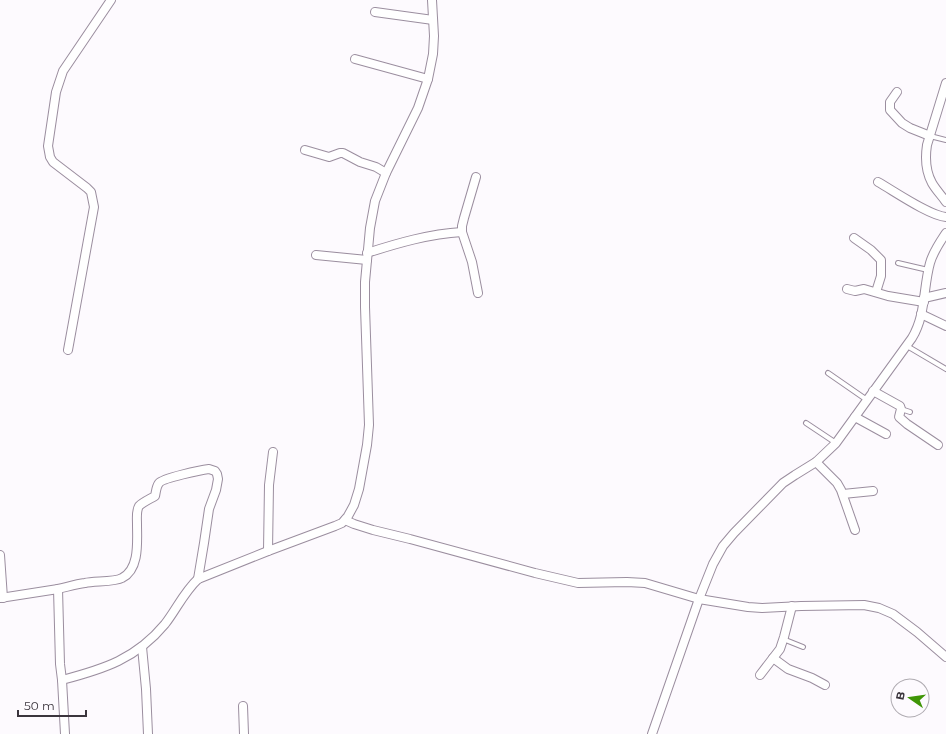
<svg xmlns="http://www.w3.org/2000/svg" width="946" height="734" viewBox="0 0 946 734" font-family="Montserrat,sans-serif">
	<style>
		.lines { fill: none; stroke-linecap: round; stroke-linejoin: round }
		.lane-casing { stroke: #9b8e9f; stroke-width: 6 }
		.street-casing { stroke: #9b8e9f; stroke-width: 10 }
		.lane { stroke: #fff; stroke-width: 4 }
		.street { stroke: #fff; stroke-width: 8 }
	</style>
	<rect width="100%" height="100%" fill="#fdfafe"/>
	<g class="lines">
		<defs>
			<g id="lane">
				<polyline points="930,136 946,140"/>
				<polyline points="898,263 928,270"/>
				<polyline points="907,346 946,369"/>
				<polyline points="828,373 867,400"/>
				<polyline points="901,409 910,412"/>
				<polyline points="806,423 836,443"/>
				<polyline points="783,639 803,647"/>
			</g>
			<g id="street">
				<polyline points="375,12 433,20"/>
				<polyline points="355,59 428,79"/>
				<path d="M946,83L927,145C925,158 926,172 932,183C936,190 942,196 946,202"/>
				<polyline points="897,92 890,102 890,110 902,123 910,128 930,136"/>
				<polyline points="305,150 329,157 340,153 343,153 360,162 376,167 386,173"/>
				<polyline points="476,177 464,218 462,226 462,232 472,262 478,293"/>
				<path d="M878,182C894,191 930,216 946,217"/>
				<polyline points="854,238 871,250 881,260 881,276 876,292"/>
				<path d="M367,253C398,243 429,234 462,232"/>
				<polyline points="316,255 367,260"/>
				<polyline points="847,289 855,291 864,289 888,296 924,302"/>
				<polyline points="924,298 946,293"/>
				<polyline points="921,314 946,326"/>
				<polyline points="68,350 94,207 91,192 87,188 53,162 50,157 48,146 56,92 63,71 111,0"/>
				<polyline points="873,391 900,406 901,409 899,417 907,424 938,445"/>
				<polyline points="855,417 886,434"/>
				<polyline points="816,462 837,483 841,490 855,530"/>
				<polyline points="843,494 873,491"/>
				<polyline points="345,520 354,524 373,530 410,539 535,573 578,583 627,582 645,583 699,599 748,607 762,608 801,606 864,605 879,608 893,614 917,632 946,657"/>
				<polyline points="268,551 269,485 273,452"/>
				<polyline points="0,555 3,598"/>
				<path d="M58,589C67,587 76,584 85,583C94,581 115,582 122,578C140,569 137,541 137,524C137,518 136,511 139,506C143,502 150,499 155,496C156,492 156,487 159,483C163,478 201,470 209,469L215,471L217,474L218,479L216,490L209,509L204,543L198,579"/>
				<polyline points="0,598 58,589 60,664 62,680"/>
				<polyline points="142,647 146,689 148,734"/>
				<polyline points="773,658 788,669 812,678 825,685"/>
				<polyline points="760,675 780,649 784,637 792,606"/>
				<polyline points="243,706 244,734"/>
				<path d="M65,734L62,680C104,669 136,659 165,624C176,610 184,592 198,579L268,551L335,526L342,523L348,516L354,505L359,489L367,445L369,425L365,307V282L370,228L375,201L386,173L418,108L428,79L433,54L434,36L432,0"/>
				<path d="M652,734L699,599L713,564L723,546L734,533L783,483L795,475L816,462L836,443L912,338C926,315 923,288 930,263C933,252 940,242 946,233"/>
			</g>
		</defs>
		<use href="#lane" class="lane-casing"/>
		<use href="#street" class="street-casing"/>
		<use href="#lane" class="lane"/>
		<use href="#street" class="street"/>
	</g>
	<g transform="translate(910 698) rotate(283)"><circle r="19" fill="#fdfafe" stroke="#afabb1"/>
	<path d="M0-3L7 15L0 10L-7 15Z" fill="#3f9506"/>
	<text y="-6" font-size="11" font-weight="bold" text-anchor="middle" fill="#3b353d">B</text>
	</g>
	<path d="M18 710v6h68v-6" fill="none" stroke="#3b353d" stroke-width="2"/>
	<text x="24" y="710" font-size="12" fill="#3b353d" stroke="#fdfafe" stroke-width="3" paint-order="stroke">50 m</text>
</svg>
